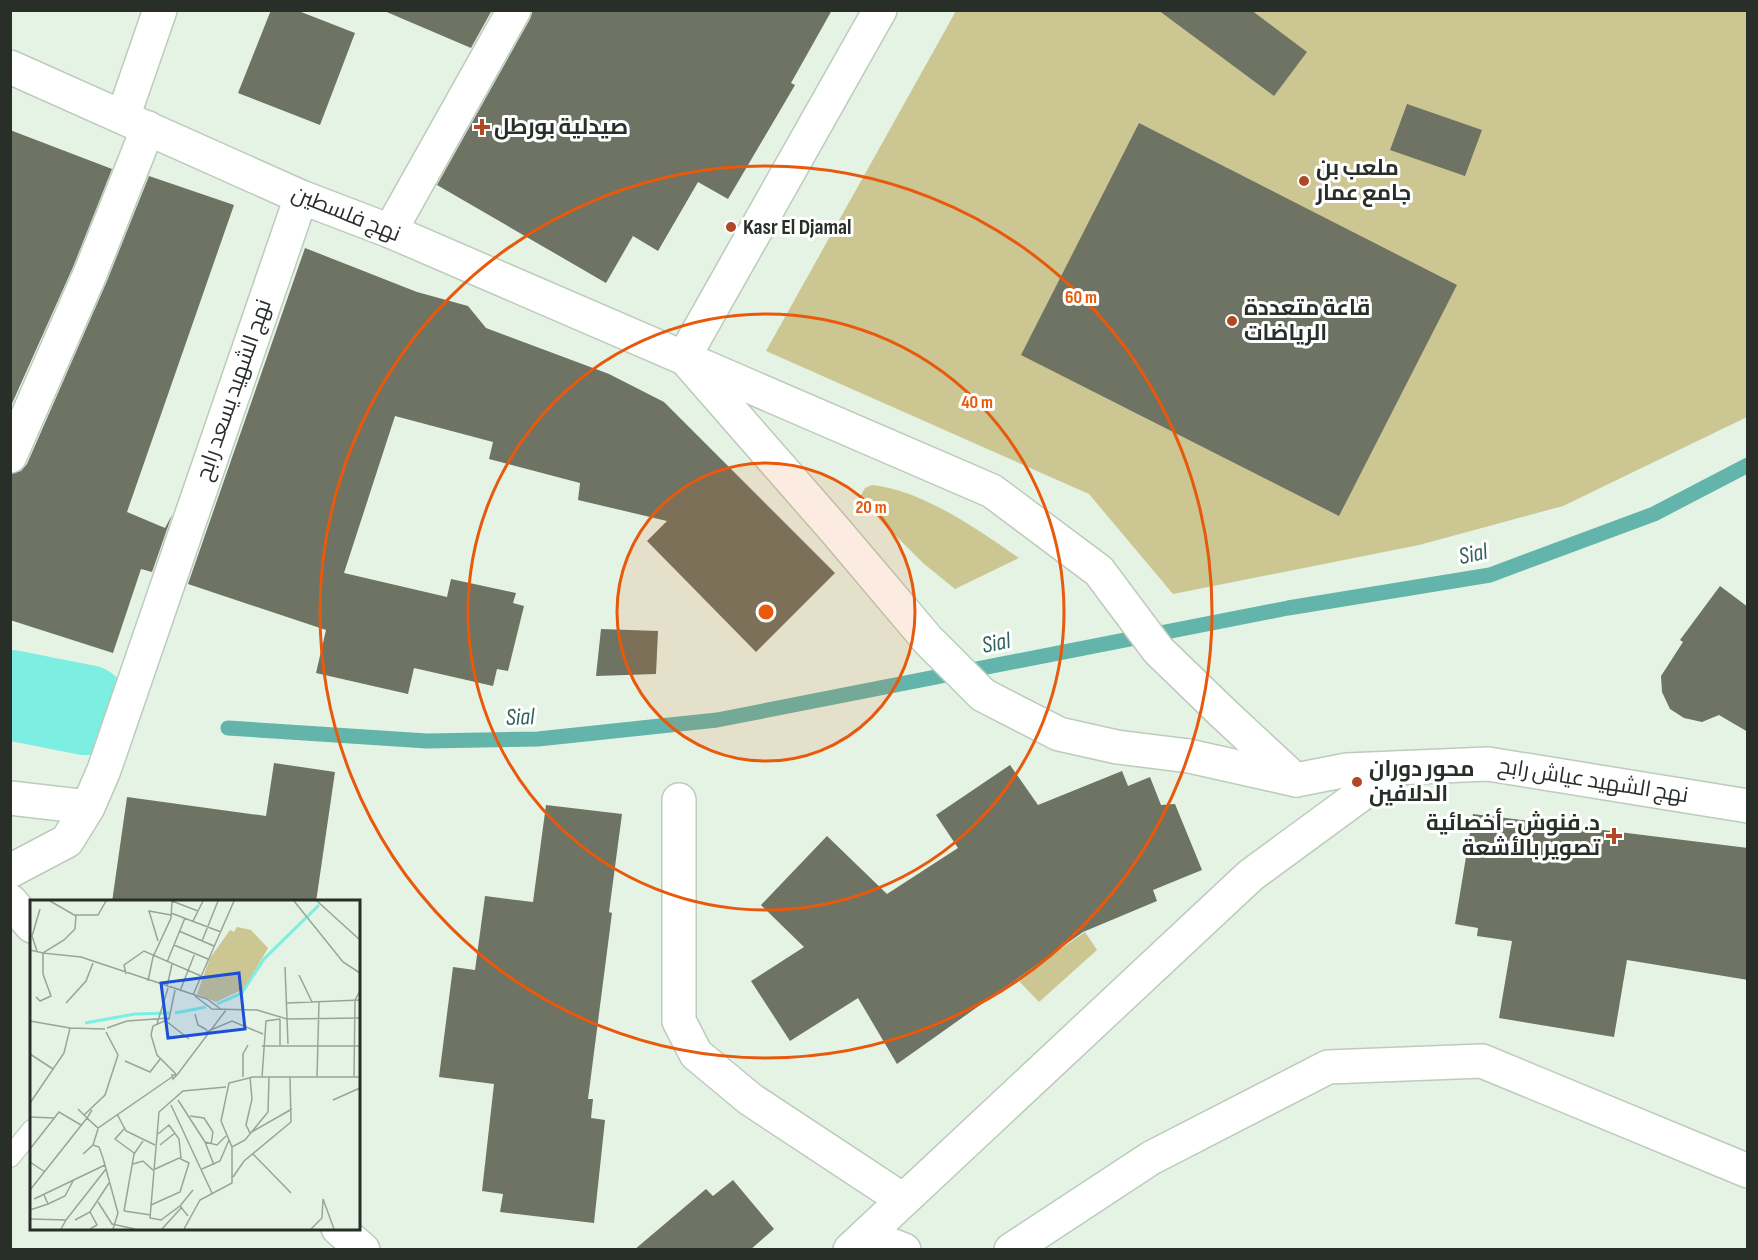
<svg xmlns="http://www.w3.org/2000/svg" width="1758" height="1260" viewBox="0 0 1758 1260" font-family="'Sofia Sans Condensed',Cairo,sans-serif">
	<style>
		.green { fill: #ccc693 }
		.lines { fill: none; stroke-linecap: round; stroke-linejoin: round }
		.stream { stroke: #63b4aa; stroke-width: 15 }
		.river { stroke: #7ceee2; stroke-width: 90 }
		.building { fill: #6e7363 }
		.service-casing { stroke: #bdcbbc; stroke-width: 22 }
		.minor-casing { stroke: #bdcbbc; stroke-width: 36 }
		.tertiary-casing { stroke: #bdcbbc; stroke-width: 36 }
		.service { stroke: #fff; stroke-width: 20 }
		.minor { stroke: #fff; stroke-width: 33 }
		.tertiary { stroke: #fff; stroke-width: 33 }
		.ring { fill: none; stroke: #e8590c; stroke-width: 3 }
		.poi-dot { fill: #b04826; stroke: #fff; stroke-width: 2 }
		.labels { text-anchor: middle; dominant-baseline: central; stroke-width: 6; stroke-linejoin: round; paint-order: stroke }
		.poi-label { font-size: 22px; font-weight: bold; fill: #282e28; stroke: #fff; text-anchor: start }
		.street-label { font-size: 22px; fill: #282e28; stroke: #fff }
		.water-label { font-size: 24px; font-style: italic; fill: #31625d; stroke: #fff }
		.inset-river { fill: none; stroke: #7ceee2; stroke-width: 3 }
		.inset-road { fill: none; stroke: #99a499; stroke-width: 1.5 }
		.view { fill: #1d4ed8; fill-opacity: 0.15; stroke: #1d4ed8; stroke-width: 3 }
		.inset-edge { fill: none; stroke: #282e28; stroke-width: 3 }
		.centre { fill: #e8590c; stroke: #fff; stroke-width: 3 }
		.ring-label { font-size: 18px; text-anchor: middle; font-weight: bold; fill: #e8590c; stroke: #fff; stroke-width: 6; stroke-linejoin: round; paint-order: stroke }
	</style>
	<rect width="100%" height="100%" fill="#e4f3e4"/>
	<g class="green">
		<polygon points="956,11 1747,11 1747,417 1563,506 1419,545 1173,594 1089,494 766,351"/>
		<path d="M872,485C924,491 977,529 1019,558L955,589L923,563L866,506L860,497L865,488Z"/>
		<polygon points="1085,932 1097,950 1039,1002 1017,979"/>
	</g>
	<g class="lines">
		<polyline class="stream" points="228,728 427,741 538,739 717,720 1288,608 1490,575 1654,514 1748,465"/>
		<polyline class="river" points="10,695 86,710"/>
	</g>
	<g class="building">
		<polygon points="271,10 296,10 355,33 320,125 238,93"/>
		<polygon points="382,10 492,10 471,48"/>
		<polygon points="533,10 832,10 791,83 795,85 728,199 698,182 658,251 633,236 606,283 437,185 530,19"/>
		<polygon points="1158,10 1251,10 1307,52 1274,96"/>
		<polygon points="1407,104 1482,130 1465,176 1390,150"/>
		<polygon points="1139,123 1457,285 1339,516 1021,355"/>
		<polygon points="10,130 112,169 73,267 10,408"/>
		<polygon points="149,176 234,205 127,512 165,528 172,515 152,572 141,569 113,653 10,620 10,474 21,471 27,464 107,281"/>
		<polygon points="305,248 417,292 468,306 486,328 609,374 664,402 835,573 756,652 647,541 667,521 578,500 580,483 489,459 493,442 395,416 344,573 447,597 451,579 516,593 513,603 524,606 508,671 497,669 493,686 414,668 408,694 316,673 326,630 188,584"/>
		<polygon points="1720,586 1748,607 1748,732 1719,715 1702,722 1684,718 1670,709 1662,692 1661,676 1683,642 1680,640"/>
		<polygon points="601,629 658,631 656,674 596,676"/>
		<polygon points="274,763 335,772 316,902 112,902 127,797 266,816"/>
		<polygon points="1010,765 1038,805 1122,771 1128,786 1150,777 1161,805 1175,804 1202,870 1153,890 1157,901 1083,932 897,1064 858,998 790,1041 751,981 804,947 761,905 827,836 887,894 958,848 936,815"/>
		<polygon points="546,805 622,814 609,912 612,913 588,1099 593,1099 591,1118 605,1120 594,1223 500,1212 503,1194 482,1191 494,1084 439,1077 453,967 475,970 485,896 533,902"/>
		<polygon points="1473,814 1748,848 1748,980 1627,960 1614,1037 1499,1018 1512,941 1477,936 1478,928 1455,924"/>
		<polygon points="733,1180 774,1229 750,1250 634,1250 706,1189 713,1196"/>
	</g>
	<g class="lines">
		<defs>
			<polyline id="service" points="10,1157 32,1130"/>
			<g id="minor">
				<polyline points="10,67 301,197 390,231 992,491 1099,571 1158,650 1223,713"/>
				<polyline points="123,117 160,10"/>
				<polyline points="390,231 514,10"/>
				<polyline points="684,357 880,10"/>
				<polyline points="689,363 835,530 928,640 983,695 1059,734 1117,747 1189,756"/>
				<polyline points="10,456 90,274 148,128"/>
				<polyline points="1296,780 1347,770 1488,764 1748,806"/>
				<polyline points="10,798 88,807"/>
				<polyline points="679,800 679,1021 696,1054 750,1099 903,1200"/>
				<polyline points="10,871 67,841 88,807 104,770 301,197"/>
				<polyline points="10,901 32,926"/>
				<polyline points="338,1228 363,1250"/>
				<polyline points="866,1235 904,1250"/>
				<polyline points="850,1250 1251,875 1397,768"/>
				<polyline points="1011,1250 1151,1158 1328,1067 1482,1061 1748,1171"/>
			</g>
			<g id="tertiary">
				<polyline points="1223,713 1294,779"/>
				<polyline points="1189,756 1296,780"/>
			</g>
		</defs>
		<use href="#service" class="service-casing"/>
		<use href="#minor" class="minor-casing"/>
		<use href="#tertiary" class="tertiary-casing"/>
		<use href="#service" class="service"/>
		<use href="#minor" class="minor"/>
		<use href="#tertiary" class="tertiary"/>
	</g>
	<circle cx="766" cy="612" r="149" fill="#e8590c" fill-opacity=".12"/>
	<g class="ring">
		<circle cx="766" cy="612" r="149"/>
		<circle cx="766" cy="612" r="298"/>
		<circle cx="766" cy="612" r="446"/>
	</g>
	<g class="poi-dot">
		<path d="M479 118h6v6h6v6h-6v6h-6v-6h-6v-6h6z"/>
		<circle cx="1304" cy="181" r="6"/>
		<circle cx="731" cy="227" r="6"/>
		<circle cx="1232" cy="321" r="6"/>
		<circle cx="1357" cy="782" r="6"/>
		<path d="M1611 827h6v6h6v6h-6v6h-6v-6h-6v-6h6z"/>
	</g>
	<g class="labels">
		<g class="poi-label">
			<text x="494" y="127">صيدلية بورطل</text>
			<text x="1316" y="168">ملعب بن<tspan x="1316" dy="25">جامع عمار</tspan></text>
			<text x="743" y="227">Kasr El Djamal</text>
			<text x="1244" y="308">قاعة متعددة<tspan x="1244" dy="25">الرياضات</tspan></text>
			<text x="1369" y="769">محور دوران<tspan x="1369" dy="25">الدلافين</tspan></text>
			<text x="1600" y="823" text-anchor="end">د. فنوش - أخصائية<tspan x="1600" dy="25">تصوير بالأشعة</tspan></text>
		</g>
		<g class="street-label">
			<text transform="translate(346 214) rotate(22)">نهج فلسطين</text>
			<text transform="translate(234 390) rotate(-71)">نهج الشهيد يسعد رابح</text>
			<text transform="translate(1593 781) rotate(9)">نهج الشهيد عياش رابح</text>
		</g>
		<g class="water-label">
			<text transform="translate(1473 554) rotate(-12)">Sial</text>
			<text transform="translate(996 643) rotate(-11)">Sial</text>
			<text transform="translate(520 717) rotate(-2)">Sial</text>
		</g>
	</g>
	<g transform="translate(30 900)">
		<rect width="330" height="330" fill="#e4f3e4"/>
		<path d="M207,27L221,30L238,48L214,89L186,102L167,94L180,58L200,30L204,32Z" fill="#ccc693"/>
		<path class="inset-river" d="M187,104L212,93L234,59L289,5M145,113L176,107M55,123L105,114L139,113"/>
		<path class="inset-road" d="M20,1L46,16M142,1L168,11M264,1L313,62L330,73M287,1L330,40M141,13L191,32M163,21L173,1M149,31L184,46M128,41L119,11L141,15M172,41L188,1M144,45L178,59M0,50L13,53L34,40L45,29L46,15H68L76,1M7,51L2,36L10,9M137,62L155,18M255,67L258,144M96,74L94,65L114,51L171,76M269,75L282,102M118,81L123,57L141,18L142,1M137,87L142,64M145,90L139,119L123,126L121,135L127,155L146,174M150,91L165,53M163,95L204,1M165,96L182,109L227,110L257,119L330,118M6,97L10,101L21,96L13,74V53L51,57L177,99L192,110M36,103L56,81L63,63M257,103L330,100M165,114L168,125L177,130M250,119V145M0,121L40,128M136,121L159,139M127,124L138,88M77,128L97,121L139,118M176,132L202,121L233,134M232,146H330M0,154L23,169M95,161L120,172L131,158M147,175L143,179L142,175H147L196,110M213,177V154L218,145M220,177L222,199L216,225L220,233L262,209M232,177L236,121L250,119M287,177L289,102M324,177L325,100L330,91M148,200L175,242L187,245L196,236M303,200L330,188M0,203L34,153L40,128L75,129M141,205L182,293M62,210L57,218L68,228L142,177M87,214L96,231L125,245M54,215L75,195L88,155L76,132M160,216L174,218L183,232L181,244M0,217L24,218M94,229L85,239L104,253M128,234L139,225L149,239L151,258M175,242L184,265M63,245L69,247L73,258L88,313L83,329M130,245L145,233M202,247L215,240L238,212L239,177M0,249L29,212L51,225M53,254L63,245L68,229M223,254L261,293M0,262L15,272M103,264L113,261L123,270L149,258L159,263L150,292L121,305M172,269L190,261L199,240M203,277L214,261L261,222L260,177M0,290L57,218L48,209M4,299L75,265M68,302L82,324L105,329M18,304L35,296L43,281M150,306L163,290M0,310L18,304L14,295M94,311L104,254L113,241M94,311L121,315M158,316L150,306L131,320L120,318L129,212L153,191L196,187M0,319L36,320L31,329M36,320L76,269M45,320L60,312L79,283M60,329L67,325L60,312M132,329L152,307M154,329L170,300L202,283V247L191,221L199,183L223,177H330M281,329L292,318L293,299L304,329"/>
		<path class="view" d="M209,73L215,129L138,138L131,83Z"/>
		<rect width="330" height="330" class="inset-edge"/>
	</g>
	<circle cx="766" cy="612" r="9" class="centre"/>
	<g class="ring-label">
		<text x="1081" y="303">60 m</text>
		<text x="977" y="408">40 m</text>
		<text x="871" y="513">20 m</text>
	</g>
	<rect width="1758" height="1260" fill="none" stroke="#282e28" stroke-width="24"/>
</svg>
